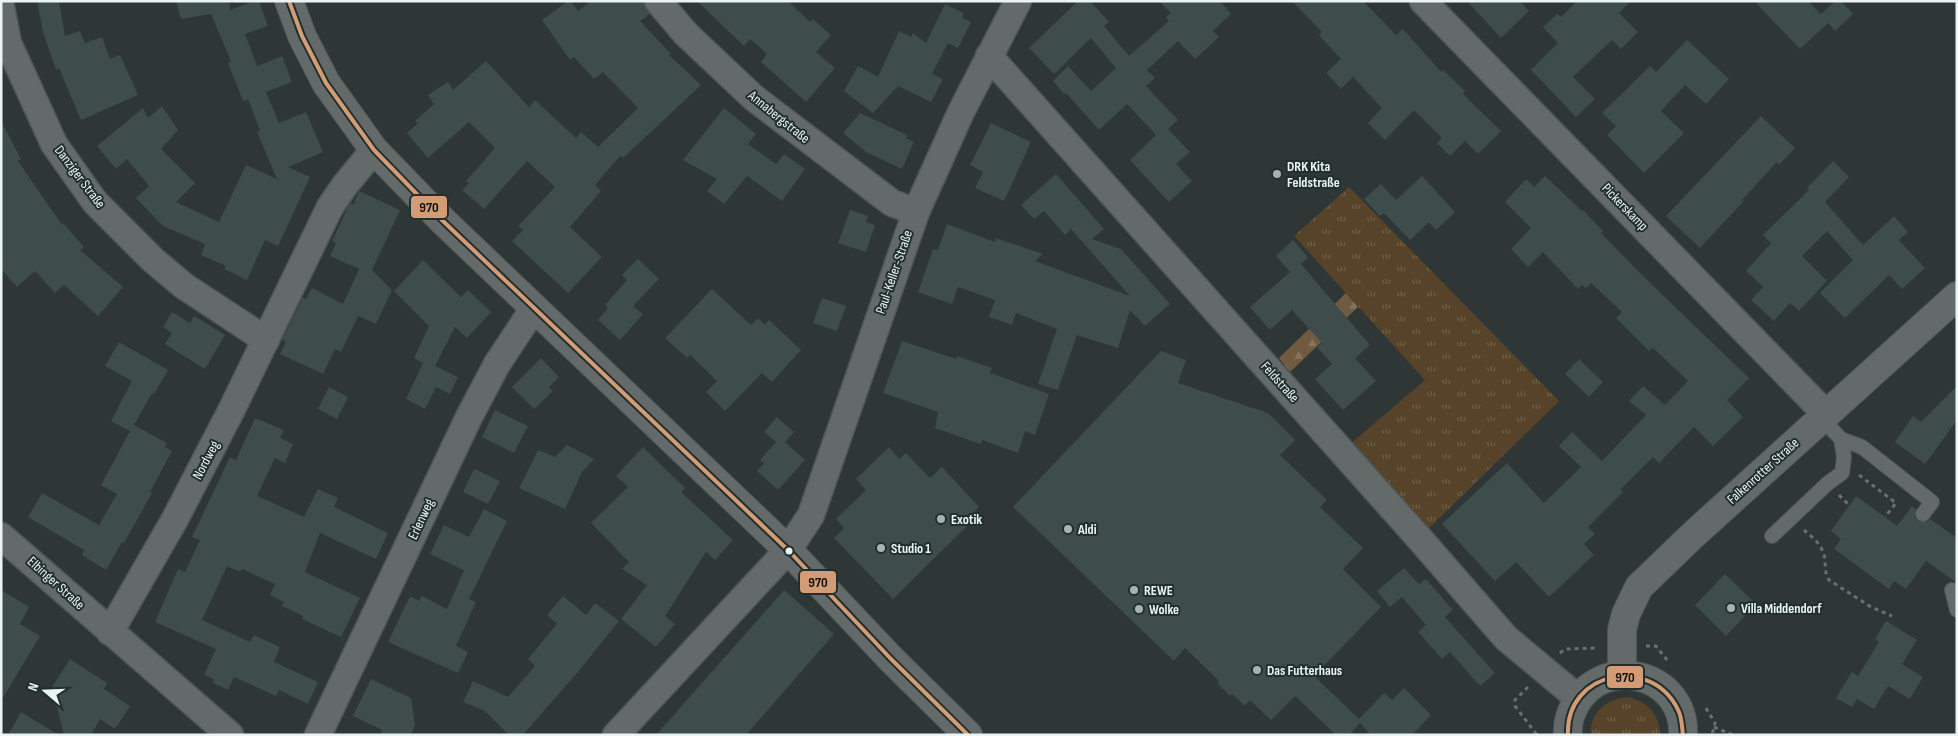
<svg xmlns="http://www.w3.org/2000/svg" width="1958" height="736" viewBox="0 0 1958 736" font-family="'Sofia Sans Condensed',sans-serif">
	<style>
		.grass { fill: url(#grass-tufts) }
		.forest { fill: url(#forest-firs) }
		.building { fill: #3e4c4c }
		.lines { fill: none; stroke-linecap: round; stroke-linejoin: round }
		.lane-casing { stroke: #4d5555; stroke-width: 16 }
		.street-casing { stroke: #4d5555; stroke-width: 29 }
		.secondary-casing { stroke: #4d5555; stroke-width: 30 }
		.path { stroke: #6a6f6f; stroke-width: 3; stroke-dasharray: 4 4; stroke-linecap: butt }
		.lane { stroke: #646a6a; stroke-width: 14 }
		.street { stroke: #646a6a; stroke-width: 26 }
		.secondary { stroke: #646a6a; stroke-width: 28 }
		.bus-1-casing { stroke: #212f2f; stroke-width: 8 }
		.bus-1 { stroke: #d39c74; stroke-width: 4 }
		.poi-dot { fill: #a9b2b2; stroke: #212f2f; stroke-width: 2 }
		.bus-dot { fill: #ebf4f4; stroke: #212f2f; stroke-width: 2 }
		.labels { text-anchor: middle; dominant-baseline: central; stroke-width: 4; stroke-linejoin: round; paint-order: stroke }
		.street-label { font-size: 14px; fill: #ebf4f4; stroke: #212f2f }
		.poi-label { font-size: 14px; font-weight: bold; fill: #ebf4f4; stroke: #212f2f; text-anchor: start }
		.line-badge { stroke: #212f2f; stroke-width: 2 }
		.pale-badge-label { font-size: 14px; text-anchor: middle; font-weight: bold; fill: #111 }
	</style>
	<defs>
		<pattern id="grass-tufts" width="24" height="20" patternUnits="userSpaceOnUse" patternTransform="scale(1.25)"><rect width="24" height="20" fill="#574329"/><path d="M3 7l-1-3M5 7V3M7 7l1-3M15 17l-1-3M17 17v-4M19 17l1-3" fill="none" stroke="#6f5f49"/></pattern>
		<pattern id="forest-firs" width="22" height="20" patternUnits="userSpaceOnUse" patternTransform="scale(1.25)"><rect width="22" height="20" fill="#715b40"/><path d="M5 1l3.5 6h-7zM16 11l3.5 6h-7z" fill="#85735c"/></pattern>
	</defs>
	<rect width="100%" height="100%" fill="#2e3636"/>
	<g class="grass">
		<polygon points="1349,187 1559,401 1419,538 1342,451 1425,380 1294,236"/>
		<path d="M1628,697C1648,702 1659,713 1660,735H1591C1589,712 1607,699 1628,697Z"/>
	</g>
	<polygon class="forest" points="1346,293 1358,307 1290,372 1279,358"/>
	<g class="building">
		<polygon points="37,1 59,1 65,36 80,31 85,43 102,37 110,59 120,55 138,95 81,120 59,68 56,70 43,32"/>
		<polygon points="176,1 230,1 230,10 254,1 259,1 268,26 245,34 257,66 282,56 292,82 266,92 279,123 306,112 323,152 288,167 310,177 278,246 265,240 247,280 224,269 226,266 201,255 205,244 163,226 136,198 149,186 127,159 116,169 97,146 143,108 148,118 162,106 178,130 161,149 195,183 176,202 219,222 246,165 277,179 257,132 260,130 248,99 243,101 228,63 231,61 211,14 181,19"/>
		<polygon points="568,1 571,1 578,11 591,1 643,1 650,14 640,21 671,54 669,55 701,85 623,158 620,156 595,185 601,191 570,227 602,257 568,293 512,241 523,230 518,226 555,187 527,161 484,209 462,190 469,183 466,181 495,148 469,122 428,158 407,133 418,123 415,121 434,104 428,95 448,82 453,90 486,61 529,107 535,100 576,138 581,132 598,147 638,108 603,72 594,79 574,57 570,60 542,20"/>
		<polygon points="697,1 788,1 810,22 813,19 831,35 816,52 835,68 806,102 761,62 767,54 750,39 744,46"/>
		<polygon points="1078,1 1090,1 1109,22 1104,26 1129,56 1169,21 1166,17 1171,13 1159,1 1220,1 1231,14 1213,31 1219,37 1195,59 1178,41 1147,70 1155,78 1146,86 1178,120 1168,129 1190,152 1176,164 1192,181 1169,202 1130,160 1156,135 1127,104 1099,130 1066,93 1064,94 1053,81 1068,66 1091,91 1116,68 1091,38 1054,74 1029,48"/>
		<polygon points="1292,1 1363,1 1396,35 1403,29 1441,72 1443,70 1465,91 1463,94 1501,131 1478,154 1465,141 1450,156 1437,143 1442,138 1414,110 1385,140 1368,123 1382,108 1353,77 1341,89 1326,73 1341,59 1319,35 1322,32"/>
		<polygon points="1467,1 1520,1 1529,11 1501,38"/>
		<polygon points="1577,1 1631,1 1619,13 1638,32 1621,49 1612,40 1573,77 1595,99 1576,117 1531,70 1558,43 1543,27 1557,14 1561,17"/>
		<polygon points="1754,1 1808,1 1821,14 1835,1 1841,1 1853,14 1835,31 1828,23 1800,49"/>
		<polygon points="945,4 964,13 962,18 971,22 958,48 948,43 932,74 943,79 931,102 898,86 873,113 844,91 858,66 878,77 899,31 911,37 913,33 926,43"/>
		<polygon points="1687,40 1729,79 1706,104 1685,85 1661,111 1684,133 1644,173 1607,135 1616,126 1602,113 1650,66 1656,72"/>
		<polygon points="724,108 756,134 748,144 776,164 784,154 805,169 782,201 747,176 724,204 707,191 717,179 683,160"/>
		<polygon points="860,113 907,135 906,138 914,142 902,169 866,152 843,133"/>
		<polygon points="1761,116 1795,148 1779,165 1777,162 1742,200 1743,202 1700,248 1666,216"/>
		<polygon points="1,121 21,159 18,161 62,225 63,223 84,247 80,250 123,287 98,316 64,285 55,293 35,271 17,287 1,269"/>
		<polygon points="991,123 1031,142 1004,201 975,188 983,172 970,165"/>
		<polygon points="1833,161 1849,177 1825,202 1863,245 1894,216 1908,232 1899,240 1925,268 1902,289 1889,275 1845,318 1820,293 1853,260 1827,231 1802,256 1827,281 1799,311 1790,303 1774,321 1751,300 1763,287 1746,271 1771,243 1763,235 1809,190 1807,188"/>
		<polygon points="1056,174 1104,229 1092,239 1121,249 1170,304 1145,326 1130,310 1118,348 1077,335 1058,390 1038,384 1057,329 1016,313 1012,325 989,317 995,300 958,287 952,304 918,292 933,249 938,250 947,224 995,242 996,238 1043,254 1035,261 1130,296 1071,229 1065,235 1044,211 1034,219 1021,205"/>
		<polygon points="1422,176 1455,212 1436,230 1429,222 1410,240 1384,213 1380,216 1364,199 1381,184 1396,200"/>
		<polygon points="1545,176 1582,211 1583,210 1603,231 1601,233 1643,276 1749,378 1727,400 1743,417 1713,446 1694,427 1659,463 1653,457 1621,489 1623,492 1588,527 1595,534 1584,544 1594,555 1549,597 1516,562 1495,581 1442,524 1507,463 1544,503 1581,467 1559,446 1572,432 1602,461 1646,415 1629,401 1643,386 1665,405 1688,381 1653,348 1649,351 1616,318 1622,312 1591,283 1586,288 1582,285 1578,289 1543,252 1528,267 1511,249 1531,228 1505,202 1526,179 1534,187"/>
		<polygon points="359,191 400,210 372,270 392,290 376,324 358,316 341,352 335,349 323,374 280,354 286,342 282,340 303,297 306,299 312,288 343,304 359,269 330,256 336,243 332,241 348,207 351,203 354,204"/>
		<polygon points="850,210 868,216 866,222 875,225 866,252 838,243"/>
		<polygon points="1293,240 1308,257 1301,264 1370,345 1355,358 1376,381 1343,410 1315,379 1332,364 1317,347 1322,343 1292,310 1270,330 1250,307 1290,272 1276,256"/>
		<polygon points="638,259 659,279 633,306 643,314 620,340 598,320 608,308 605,305 627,280 622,275"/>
		<polygon points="423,260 461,297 468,290 491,312 467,338 455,327 435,366 458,377 450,394 436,387 425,409 406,399 423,363 414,358 429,326 394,291"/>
		<polygon points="712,289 751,325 758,318 765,325 769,320 801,350 772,382 762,373 725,411 706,392 717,381 690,355 687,358 665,338"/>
		<polygon points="822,298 846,306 837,331 813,323"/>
		<polygon points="172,312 190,323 194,316 225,335 205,369 165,344 172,333 163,327"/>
		<polygon points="902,341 956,359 957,356 992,368 990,373 1049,394 1035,435 1025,431 1018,453 982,440 981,444 935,428 938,412 883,393"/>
		<polygon points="119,342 168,370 154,394 152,393 134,425 167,443 165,447 172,451 150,492 152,493 124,543 122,542 106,570 82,555 84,550 28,517 42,493 99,525 117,494 101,485 130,431 111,421 132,381 105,366"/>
		<polygon points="1161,351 1186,360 1178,383 1268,413 1295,440 1280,455 1327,500 1320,507 1363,548 1343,569 1381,607 1314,676 1359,719 1384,693 1392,700 1404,688 1431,715 1412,735 1371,735 1360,723 1349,735 1336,735 1295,696 1271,720 1250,700 1245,706 1232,694 1230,696 1217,683 1219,681 1185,648 1174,661 1013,507"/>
		<polygon points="541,358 559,377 549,387 553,391 534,409 512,387"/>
		<polygon points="1579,359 1603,382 1589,397 1565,374"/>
		<polygon points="1957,386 1957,420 1925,464 1895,442 1913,416 1921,422"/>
		<polygon points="329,387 348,397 337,419 318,409"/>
		<polygon points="495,410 528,426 514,453 482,437"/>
		<polygon points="777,417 794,432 785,442 805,460 778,490 757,471 764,463 760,460 776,442 764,432"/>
		<polygon points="255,418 284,430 280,438 293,444 285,463 275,458 257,496 304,517 318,489 338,498 334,507 388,533 376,559 320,533 305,572 360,598 341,637 302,619 303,616 282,606 284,602 270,595 275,584 242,569 240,572 227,566 202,620 250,642 254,635 280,647 274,662 318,682 308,704 279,690 276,696 234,677 228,690 213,683 214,679 204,675 216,649 155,622 178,569 185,572 200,540 192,537 230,457 236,460"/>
		<polygon points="567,445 594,459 582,472 565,509 519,488 538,450 555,457"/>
		<polygon points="643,447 685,488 681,492 733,540 715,560 706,552 665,616 675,624 656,647 621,619 647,585 622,569 629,562 591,523 628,487 616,476"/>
		<polygon points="889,447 899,459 906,453 930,478 942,467 979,507 966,519 970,523 893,599 834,538 844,528 836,519 866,490 856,479"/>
		<polygon points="474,469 500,481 488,504 463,492"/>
		<polygon points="1856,496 1897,526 1912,506 1916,509 1915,517 1918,521 1926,522 1930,519 1957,538 1957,583 1926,561 1906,589 1894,581 1889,589 1834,549 1841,539 1831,531"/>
		<polygon points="484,509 507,521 469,599 476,602 456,646 468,652 458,673 388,642 410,596 419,601 422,596 447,609 464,570 430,554 444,525 469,537"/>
		<polygon points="1404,568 1419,584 1426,579 1453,610 1445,617 1495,673 1480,686 1450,652 1442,659 1418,632 1426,625 1402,597 1390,607 1377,591"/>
		<polygon points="1725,574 1756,604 1726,636 1695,605"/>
		<polygon points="1,590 29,607 20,624 40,636 1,701"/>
		<polygon points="784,590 834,634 746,735 656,735"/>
		<polygon points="563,596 586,615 595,603 619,621 577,673 523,735 509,735 485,711 463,702 473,681 508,697 535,666 528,659 557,624 547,615"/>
		<polygon points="1886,621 1917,640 1902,664 1923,677 1910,699 1888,686 1874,709 1857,699 1852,707 1836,698 1852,672 1858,676 1879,642 1875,639"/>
		<polygon points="70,659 107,683 104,689 130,706 115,729 100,719 91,735 64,735 52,687"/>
		<polygon points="371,679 411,698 415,725 411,735 380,735 382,730 353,716"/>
		<polygon points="21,712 59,735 8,735"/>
	</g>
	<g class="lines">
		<defs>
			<g id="lane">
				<polyline points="1821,418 1841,439 1862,447 1932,502 1923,514"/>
				<polyline points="1772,536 1828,483 1842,473 1844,457 1841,439"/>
				<polyline points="1952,590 1957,610"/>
			</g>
			<g id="street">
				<polyline points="658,1 686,34 754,98 892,203 916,212"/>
				<polyline points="1423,1 1826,414"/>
				<polyline points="1,7 8,43 54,144 95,202 153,260 184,286 266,340"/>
				<polyline points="989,56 1419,538 1506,638 1578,698"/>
				<polyline points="1,536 230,735"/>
				<polyline points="110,632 175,519 232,409 330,207 345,185 374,150"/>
				<polyline points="318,735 469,417 497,364 534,308"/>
				<polyline points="616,735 788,550 811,515 916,212 961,112 1018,1"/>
			</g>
			<g id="secondary">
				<polyline points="289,1 302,36 326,83 374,150 443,221 788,550 891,659 968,735"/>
				<polyline points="1622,674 1622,630 1626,614 1639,587 1693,535 1957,296"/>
				<path d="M1568,735C1567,724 1570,714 1575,705C1604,652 1686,674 1683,735"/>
			</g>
		</defs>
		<use href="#lane" class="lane-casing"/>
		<use href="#street" class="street-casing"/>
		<use href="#secondary" class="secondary-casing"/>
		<g class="path">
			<polyline points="1859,475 1896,503 1885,517"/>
			<polyline points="1839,495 1849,505"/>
			<path d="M1804,530C1811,536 1820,543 1823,552C1827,561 1823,571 1829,580L1871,607L1892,616"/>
			<polyline points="1646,646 1656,646 1667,660"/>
			<polyline points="1560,653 1565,649 1597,648"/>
			<polyline points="1528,687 1515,700 1515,706 1537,735"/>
			<polyline points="1706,708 1715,723 1712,735"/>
			<polyline points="1714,727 1733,735"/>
		</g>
		<use href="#lane" class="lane"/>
		<use href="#street" class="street"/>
		<use href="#secondary" class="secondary"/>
		<defs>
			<g id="bus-1">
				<polyline points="289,1 302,36 326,83 374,150 443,221 788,550 891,659 968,735"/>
				<path d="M1568,735C1565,670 1654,654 1679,712C1682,719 1682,728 1683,735"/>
			</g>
		</defs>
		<use href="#bus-1" class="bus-1-casing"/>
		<use href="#bus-1" class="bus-1"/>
	</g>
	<g class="poi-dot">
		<circle cx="1277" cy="174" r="5"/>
		<circle cx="941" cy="519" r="5"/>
		<circle cx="1068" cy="529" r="5"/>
		<circle cx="881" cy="548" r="5"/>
		<circle cx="1134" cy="590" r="5"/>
		<circle cx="1731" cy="608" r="5"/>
		<circle cx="1139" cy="609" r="5"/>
		<circle cx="1257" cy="670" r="5"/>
	</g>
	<circle class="bus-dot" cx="789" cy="551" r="4.5"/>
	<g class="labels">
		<g class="street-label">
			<text transform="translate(779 117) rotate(39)">Annabergstraße</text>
			<text transform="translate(80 177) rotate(53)">Danziger Straße</text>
			<text transform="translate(1625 207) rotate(46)">Pickerskamp</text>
			<text transform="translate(894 272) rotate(-71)">Paul-Keller-Straße</text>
			<text transform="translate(1280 382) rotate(48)">Feldstraße</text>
			<text transform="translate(206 460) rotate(-62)">Nordweg</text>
			<text transform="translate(1763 471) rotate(-42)">Falkenrotter Straße</text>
			<text transform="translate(421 519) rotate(-65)">Erlenweg</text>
			<text transform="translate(56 583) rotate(42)">Elbinger Straße</text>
		</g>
		<g class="poi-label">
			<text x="1287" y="166">DRK Kita<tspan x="1287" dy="16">Feldstraße</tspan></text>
			<text x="951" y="519">Exotik</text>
			<text x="1078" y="529">Aldi</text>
			<text x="891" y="548">Studio 1</text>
			<text x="1144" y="590">REWE</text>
			<text x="1741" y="608">Villa Middendorf</text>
			<text x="1149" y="609">Wolke</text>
			<text x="1267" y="670">Das Futterhaus</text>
		</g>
	</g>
	<g class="line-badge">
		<rect x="410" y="195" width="38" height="24" rx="5" fill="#d39c74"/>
		<rect x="799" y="570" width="38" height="24" rx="5" fill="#d39c74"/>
		<rect x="1606" y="665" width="38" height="24" rx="5" fill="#d39c74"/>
	</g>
	<g class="pale-badge-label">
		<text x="429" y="212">970</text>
		<text x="818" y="587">970</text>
		<text x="1625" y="682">970</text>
	</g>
	<rect width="1958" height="736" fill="none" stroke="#ebf4f4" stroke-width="5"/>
	<g transform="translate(45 691) rotate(289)" stroke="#212f2f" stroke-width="4" paint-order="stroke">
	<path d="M0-4L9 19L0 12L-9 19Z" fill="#ebf4f4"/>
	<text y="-8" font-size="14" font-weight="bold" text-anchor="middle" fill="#ebf4f4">N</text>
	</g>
</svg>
